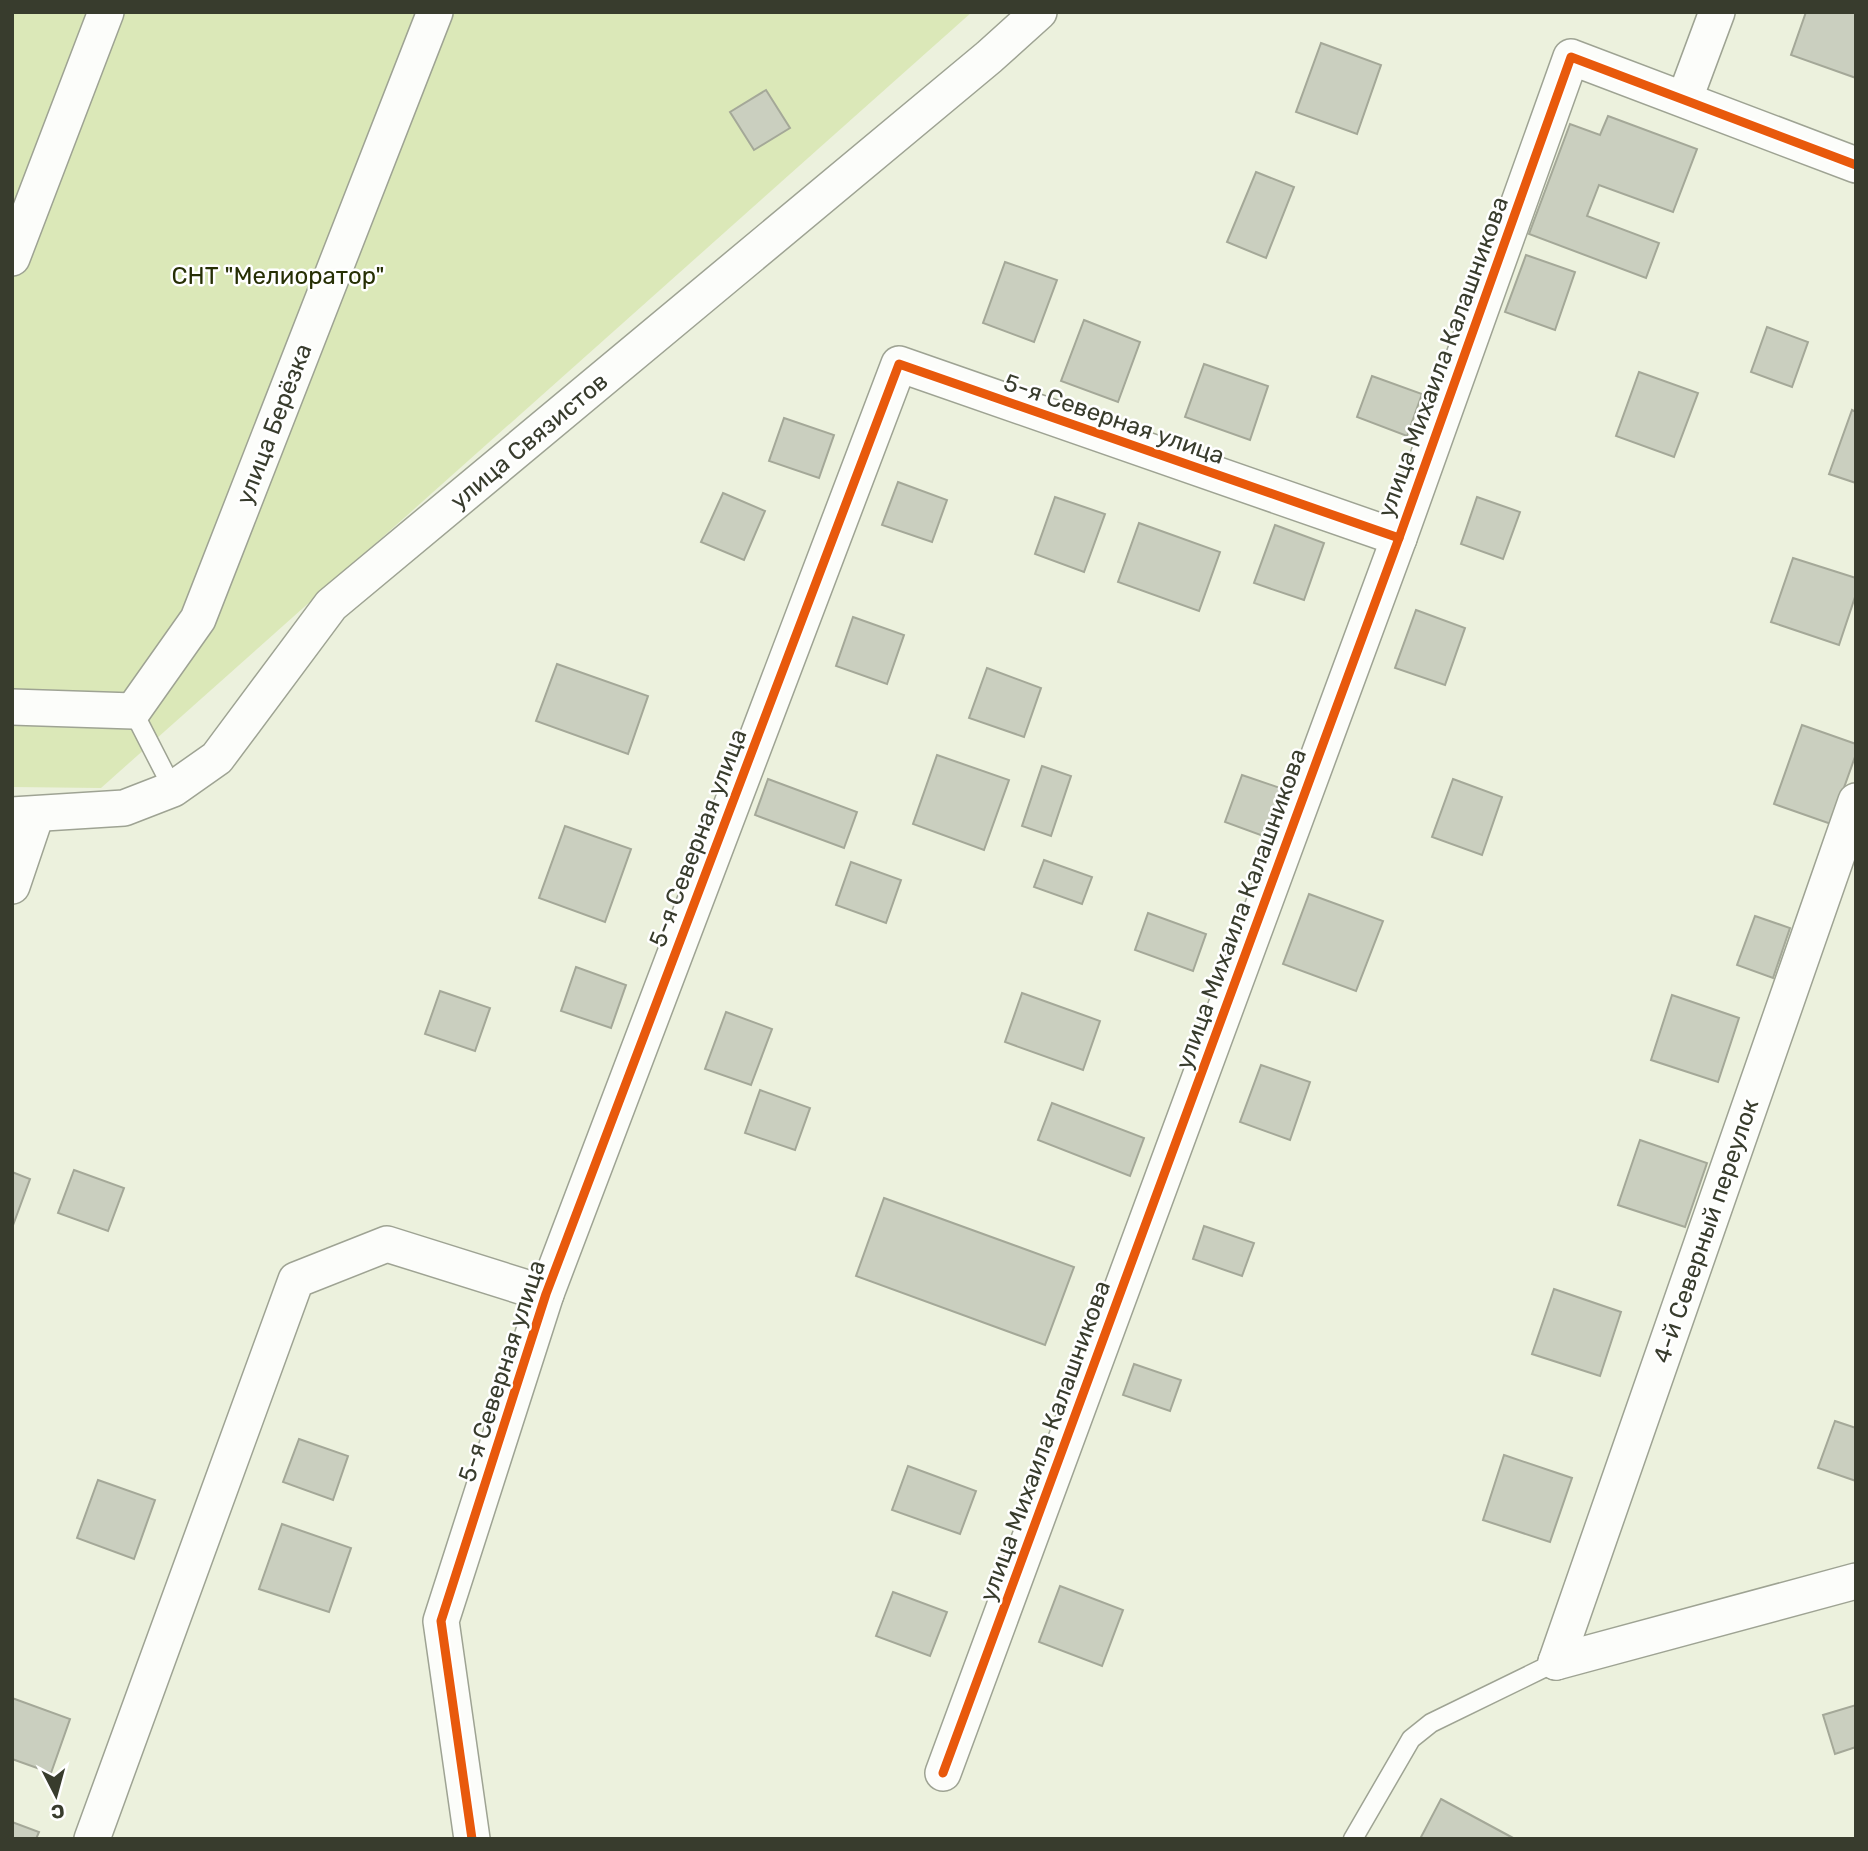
<svg xmlns="http://www.w3.org/2000/svg" width="1868" height="1851" viewBox="0 0 1868 1851" font-family="Rubik,sans-serif">
	<style>
		.green { fill: #dbe8b8 }
		.building { fill: #cacfbf; stroke: #a4a898; stroke-width: 2 }
		.lines { fill: none; stroke-linecap: round; stroke-linejoin: round }
		.lane-casing { stroke: #9ea393; stroke-width: 21 }
		.street-casing { stroke: #9ea393; stroke-width: 38 }
		.lane { stroke: #fcfdfa; stroke-width: 18 }
		.street { stroke: #fcfdfa; stroke-width: 35 }
		.cycleway-casing { stroke: #fff; stroke-width: 13 }
		.cycleway { stroke: #e8590c; stroke-width: 9 }
		.labels { text-anchor: middle; dominant-baseline: central; stroke-width: 5; stroke-linejoin: round; paint-order: stroke }
		.park-label { font-size: 24px; fill: #262f04; stroke: #fff }
		.street-label { font-size: 24px; fill: #383c2d; stroke: #fff }
	</style>
	<rect width="100%" height="100%" fill="#ecf1dd"/>
	<polygon class="green" points="12,12 972,12 101,788 12,787"/>
	<g class="building">
		<polygon points="1806,12 1856,12 1856,78 1791,55"/>
		<polygon points="1321,43 1381,65 1357,134 1296,112"/>
		<polygon points="766,90 790,128 754,150 730,112"/>
		<polygon points="1608,116 1697,149 1673,212 1599,185 1587,216 1659,243 1646,278 1529,234 1570,124 1600,135"/>
		<polygon points="1256,172 1294,187 1266,258 1227,242"/>
		<polygon points="1526,255 1575,272 1555,330 1505,312"/>
		<polygon points="1005,262 1057,280 1034,342 983,323"/>
		<polygon points="1084,320 1140,342 1118,402 1061,381"/>
		<polygon points="1767,327 1808,342 1792,387 1751,372"/>
		<polygon points="1204,364 1268,386 1250,440 1185,417"/>
		<polygon points="1639,372 1698,393 1674,457 1616,436"/>
		<polygon points="1372,376 1422,394 1407,436 1357,417"/>
		<polygon points="1852,410 1856,412 1856,483 1829,474"/>
		<polygon points="784,418 834,435 819,478 769,461"/>
		<polygon points="898,482 947,500 932,542 882,525"/>
		<polygon points="723,493 765,511 744,560 701,542"/>
		<polygon points="1055,497 1105,514 1084,572 1035,554"/>
		<polygon points="1477,497 1520,512 1503,559 1461,544"/>
		<polygon points="1139,523 1220,552 1199,611 1118,582"/>
		<polygon points="1275,525 1324,543 1304,600 1254,583"/>
		<polygon points="1793,558 1856,578 1856,594 1839,645 1771,622"/>
		<polygon points="1416,610 1465,628 1445,685 1395,668"/>
		<polygon points="853,617 904,635 887,684 836,666"/>
		<polygon points="557,664 648,696 628,754 536,721"/>
		<polygon points="987,668 1041,688 1024,737 969,718"/>
		<polygon points="1802,725 1856,744 1856,754 1831,824 1774,804"/>
		<polygon points="937,755 1009,780 984,850 913,824"/>
		<polygon points="1042,766 1071,776 1051,836 1022,826"/>
		<polygon points="1242,775 1283,789 1266,837 1225,822"/>
		<polygon points="768,779 857,812 844,848 755,815"/>
		<polygon points="1453,779 1502,797 1482,855 1432,837"/>
		<polygon points="565,826 631,849 605,922 539,898"/>
		<polygon points="1044,860 1092,877 1082,904 1034,887"/>
		<polygon points="851,862 901,880 886,923 836,905"/>
		<polygon points="1309,894 1383,921 1356,991 1283,964"/>
		<polygon points="1148,913 1206,934 1193,971 1135,950"/>
		<polygon points="1755,916 1790,928 1773,978 1737,965"/>
		<polygon points="576,967 626,985 611,1028 561,1011"/>
		<polygon points="440,991 490,1008 475,1051 425,1034"/>
		<polygon points="1022,993 1100,1021 1083,1070 1005,1042"/>
		<polygon points="1672,995 1739,1018 1718,1082 1651,1060"/>
		<polygon points="726,1012 772,1029 751,1085 705,1069"/>
		<polygon points="1261,1065 1310,1082 1290,1140 1240,1122"/>
		<polygon points="760,1090 810,1108 795,1150 745,1133"/>
		<polygon points="1052,1103 1144,1138 1130,1176 1038,1140"/>
		<polygon points="1640,1140 1707,1163 1685,1227 1618,1205"/>
		<polygon points="74,1170 124,1188 108,1231 58,1213"/>
		<polygon points="12,1172 30,1179 12,1228"/>
		<polygon points="884,1198 1074,1267 1045,1345 856,1276"/>
		<polygon points="1204,1226 1254,1243 1242,1276 1193,1259"/>
		<polygon points="1554,1289 1621,1312 1600,1376 1532,1354"/>
		<polygon points="1134,1364 1181,1380 1170,1411 1123,1395"/>
		<polygon points="1835,1421 1856,1428 1856,1481 1818,1468"/>
		<polygon points="299,1439 348,1456 333,1500 283,1482"/>
		<polygon points="1504,1455 1572,1478 1550,1542 1483,1520"/>
		<polygon points="908,1466 976,1491 960,1534 892,1510"/>
		<polygon points="98,1480 155,1500 134,1559 77,1538"/>
		<polygon points="282,1524 351,1548 329,1612 259,1589"/>
		<polygon points="1060,1586 1123,1610 1102,1666 1039,1642"/>
		<polygon points="893,1592 947,1612 930,1656 876,1636"/>
		<polygon points="12,1698 70,1719 51,1773 12,1759"/>
		<polygon points="1856,1705 1856,1747 1835,1754 1823,1715"/>
		<polygon points="1441,1799 1515,1839 1420,1839"/>
		<polygon points="12,1822 39,1832 36,1839 12,1839"/>
	</g>
	<g class="lines">
		<defs>
			<g id="lane">
				<polyline points="133,711 173,789"/>
				<polyline points="1353,1839 1411,1739 1431,1723 1556,1662"/>
			</g>
			<g id="street">
				<polyline points="1685,98 1717,12"/>
				<polyline points="12,258 106,12"/>
				<polyline points="12,707 133,711 198,619 435,12"/>
				<polyline points="12,815 124,808 173,789 217,758 331,605 989,57 1039,12"/>
				<polyline points="12,886 36,815"/>
				<polyline points="1556,1662 1856,801"/>
				<polyline points="1556,1662 1856,1581"/>
				<polyline points="943,1773 1399,538 1571,57 1856,165"/>
				<polyline points="92,1839 296,1280 387,1244 546,1294"/>
				<polyline points="472,1839 441,1621 546,1294 899,364 1399,538"/>
			</g>
		</defs>
		<use href="#lane" class="lane-casing"/>
		<use href="#street" class="street-casing"/>
		<use href="#lane" class="lane"/>
		<use href="#street" class="street"/>
		<defs>
			<g id="cycleway">
				<polyline points="943,1773 1399,538 1571,57 1856,165"/>
				<polyline points="472,1839 441,1621 546,1294 899,364 1399,538"/>
			</g>
		</defs>
		<use href="#cycleway" class="cycleway-casing"/>
		<use href="#cycleway" class="cycleway"/>
	</g>
	<g class="labels">
		<g class="park-label">
			<text x="278" y="276">СНТ "Мелиоратор"</text>
		</g>
		<g class="street-label">
			<text transform="translate(1443 357) rotate(-70)">улица Михаила Калашникова</text>
			<text transform="translate(1114 419) rotate(19)">5-я Северная улица</text>
			<text transform="translate(274 424) rotate(-69)">улица Берёзка</text>
			<text transform="translate(529 441) rotate(-40)">улица Связистов</text>
			<text transform="translate(698 838) rotate(-69)">5-я Северная улица</text>
			<text transform="translate(1241 909) rotate(-70)">улица Михаила Калашникова</text>
			<text transform="translate(1706 1231) rotate(-71)">4-й Северный переулок</text>
			<text transform="translate(502 1371) rotate(-72)">5-я Северная улица</text>
			<text transform="translate(1045 1441) rotate(-70)">улица Михаила Калашникова</text>
		</g>
	</g>
	<rect width="1868" height="1851" fill="none" stroke="#383c2d" stroke-width="28"/>
	<g transform="translate(56 1795) rotate(174)" stroke="#ffffff" stroke-width="5" paint-order="stroke">
	<path d="M0-5L12 26L0 18L-12 26Z" fill="#383c2d"/>
	<text y="-10" font-size="19" font-weight="bold" text-anchor="middle" fill="#383c2d">С</text>
	</g>
</svg>
